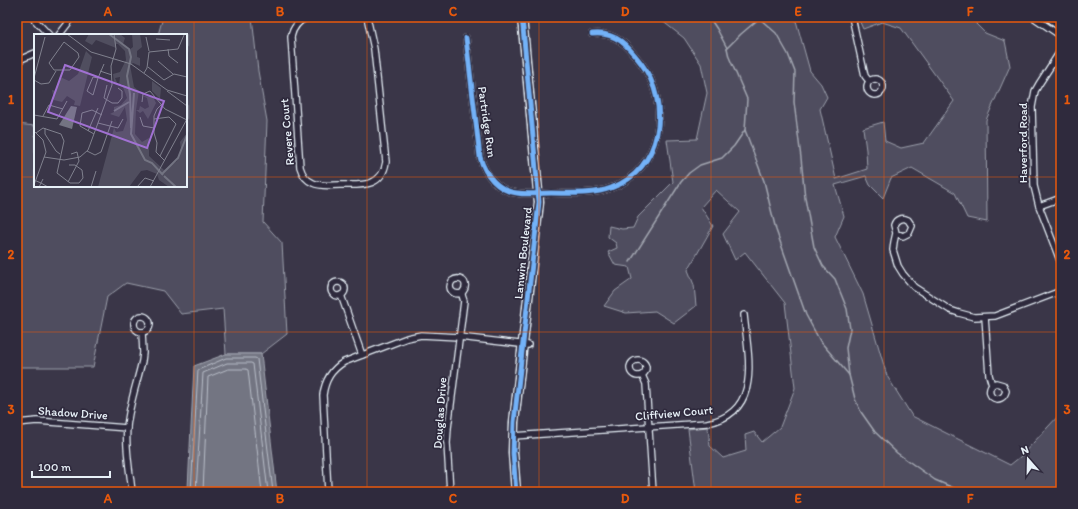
<svg xmlns="http://www.w3.org/2000/svg" width="1078" height="509" viewBox="0 0 1078 509" font-family="Itim,sans-serif">
	<style>
		.green { fill: #504e5f; stroke: #9ca0ac }
		.water { fill: #737482; stroke: #a2a6b1 }
		.lines { fill: none; stroke-linecap: round; stroke-linejoin: round }
		.shore { stroke: #b9bfc9; stroke-width: 1 }
		.stream { stroke: #a2a6b1; stroke-width: 1.5 }
		.street-casing { stroke: #e8f1f8; stroke-width: 8 }
		.secondary-casing { stroke: #e8f1f8; stroke-width: 11 }
		.street { stroke: #2f2a3d; stroke-width: 5.5 }
		.secondary { stroke: #2f2a3d; stroke-width: 8 }
		.cycleway-casing { stroke: #2f2a3d; stroke-width: 8 }
		.cycleway { stroke: #73b2f8; stroke-width: 5 }
		.grid { fill: none; stroke: #e8590c; stroke-width: 1; stroke-opacity: 0.55 }
		.labels { text-anchor: middle; dominant-baseline: central; stroke-width: 3.5; stroke-linejoin: round; paint-order: stroke }
		.street-label { font-size: 12px; fill: #e8f1f8; stroke: #2f2a3d }
		.inset-river { fill: none; stroke: #737482; stroke-width: 2 }
		.inset-road { fill: none; stroke: #80818e; stroke-width: 1 }
		.view { fill: #a171d3; fill-opacity: 0.15; stroke: #a171d3; stroke-width: 2 }
		.inset-edge { fill: none; stroke: #e8f1f8; stroke-width: 2 }
		.neatline { fill: none; stroke: #e8590c; stroke-width: 1.5 }
		.grid-label { font-size: 13px; text-anchor: middle; font-weight: bold; fill: #e8590c }
	</style>
	<rect width="100%" height="100%" fill="#3a3648"/>
	<filter id="ink" filterUnits="userSpaceOnUse"><feTurbulence type="fractalNoise" baseFrequency=".025" numOctaves="2"/><feDisplacementMap in="SourceGraphic" scale="8" xChannelSelector="R" yChannelSelector="G"/><feConvolveMatrix kernelMatrix="1 2 1 2 8 2 1 2 1" color-interpolation-filters="sRGB"/></filter>
	<g filter="url(#ink)">
		<g class="green">
			<polygon points="163,17 252,17 258,71 267,121 263,222 282,243 287,334 261,354 226,354 223,309 181,314 163,291 126,283 107,297 93,367 17,367 17,124 35,126 35,186 186,186 186,35 158,35"/>
			<polygon points="657,17 795,17 810,71 821,84 827,97 820,109 836,179 867,169 866,150 863,128 883,122 885,141 901,148 924,143 954,101 901,28 882,22 863,29 859,20 863,17 977,17 976,24 985,33 1005,41 1010,66 986,120 987,222 967,218 955,193 912,168 891,178 883,198 870,185 866,176 835,185 844,216 835,237 863,294 887,376 912,416 1010,465 1020,457 1061,413 1061,492 696,492 688,429 708,427 710,446 723,458 746,451 745,435 754,432 762,442 780,427 795,388 785,303 745,252 735,260 723,234 740,212 716,190 701,207 713,226 688,270 694,285 696,306 674,323 655,311 626,313 604,306 615,291 632,279 629,267 615,265 608,252 617,248 616,243 608,237 609,226 622,229 633,228 638,217 673,182 667,140 697,139 707,93 701,64 684,38"/>
		</g>
		<polygon class="water" points="226,354 261,354 277,492 187,492 188,488 194,366"/>
		<g class="lines">
			<g class="shore">
				<polyline points="191,492 198,370 226,358 255,358 257,359 273,492"/>
				<polyline points="196,492 203,373 227,363 251,363 253,364 268,492"/>
				<polyline points="203,492 208,377 228,369 246,369 248,370 262,492"/>
			</g>
			<g class="stream">
				<polyline points="709,17 717,29 727,48 729,57 747,99 745,130 764,181 776,230 806,315 820,341 849,375"/>
				<polyline points="760,19 776,33 788,54 795,72 794,102 801,158 805,198 814,247 823,266 835,279 847,309 850,329 846,348 849,375 855,399 861,412 875,432 897,453 935,480 963,492"/>
				<polyline points="727,48 741,34 761,17"/>
				<polyline points="630,262 681,182 689,173 700,165 722,158 734,146 745,130"/>
			</g>
			<defs>
				<g id="street">
					<polyline points="32,17 49,35"/>
					<path d="M308,17C298,21 293,27 291,37L300,167C302,174 306,180 313,183C321,187 331,185 340,185C361,185 382,188 386,162L374,49L367,17"/>
					<polyline points="852,17 865,76 869,81"/>
					<polyline points="1033,17 1061,36"/>
					<polyline points="1047,17 1061,27"/>
					<polyline points="59,35 73,17"/>
					<path d="M466,38L480,157C485,175 498,191 517,193C528,195 540,193 551,193C570,193 592,195 611,188C662,170 672,104 641,63C628,46 616,31 592,34"/>
					<polyline points="1061,50 1039,84 1035,91 1032,107 1034,186 1039,206 1061,263"/>
					<polyline points="17,61 35,53"/>
					<circle cx="875" cy="87" r="8"/>
					<polyline points="1039,206 1061,198"/>
					<path d="M896,233L903,236L909,233L912,226L908,220C902,217 896,219 894,225L896,233L894,242L893,250L898,266L903,274L914,287L950,310L959,313L974,317L995,316L1061,291"/>
					<circle cx="338" cy="289" r="7"/>
					<polyline points="341,295 362,355"/>
					<circle cx="142" cy="324" r="8"/>
					<path d="M985,317L989,375L992,385C983,397 1002,406 1006,391L1003,385L996,383L992,385"/>
					<circle cx="638" cy="368" r="8"/>
					<polyline points="642,375 646,384 653,492"/>
					<polyline points="17,423 37,421 127,428"/>
					<path d="M513,436L707,423C763,413 748,356 744,315"/>
					<path d="M132,492C130,471 125,448 127,427C129,405 137,383 142,361L143,353L142,332"/>
					<path d="M328,492L323,395C325,380 331,370 344,362L407,338L421,335L459,337L528,345"/>
					<path d="M450,492L447,443L448,428L464,301C463,298 462,296 462,294C462,292 464,291 465,288C467,279 457,277 452,281C447,289 453,296 462,293"/>
				</g>
				<polyline id="secondary" points="516,492 513,453 514,422 539,202 522,17"/>
			</defs>
			<use href="#street" class="street-casing"/>
			<use href="#secondary" class="secondary-casing"/>
			<use href="#street" class="street"/>
			<use href="#secondary" class="secondary"/>
			<defs>
				<g id="cycleway">
					<path d="M466,38L480,157C485,175 498,191 517,193C528,195 540,193 551,193C570,193 592,195 611,188C662,170 672,104 641,63C628,46 616,31 592,34"/>
					<polyline points="516,492 513,453 514,422 539,202 522,17"/>
				</g>
			</defs>
			<use href="#cycleway" class="cycleway-casing"/>
			<use href="#cycleway" class="cycleway"/>
		</g>
	</g>
	<path class="grid" d="M194,17V492M367,17V492M539,17V492M711,17V492M884,17V492M17,177H35M186,177H1061M17,332H1061"/>
	<g class="labels">
		<g class="street-label">
			<text transform="translate(487 122) rotate(82)">Partridge Run</text>
			<text transform="translate(287 132) rotate(-95)">Revere Court</text>
			<text transform="translate(1023 143) rotate(-90)">Haverford Road</text>
			<text transform="translate(523 253) rotate(-84)">Lanwin Boulevard</text>
			<text transform="translate(73 413) rotate(4)">Shadow Drive</text>
			<text transform="translate(440 413) rotate(-86)">Douglas Drive</text>
			<text transform="translate(674 413) rotate(-5)">Cliffview Court</text>
		</g>
	</g>
	<g transform="translate(34 34)">
		<rect width="153" height="153" fill="#3a3648"/>
		<path d="M55,0H86L91,4L89,10L95,16L99,13L98,0H106L108,13L103,17V23L106,24V32L99,29L96,31L100,53L105,57L102,76H105L106,72L111,75L115,73L113,64L109,62L119,63L122,69L114,85L109,77L106,79L102,76L101,100L108,108L115,104V122L130,136L143,127L147,115L146,108L153,99V153H135L125,146L123,140L113,136L107,137L95,153H64L80,94L82,98L89,97L93,86L91,73L85,83L76,80L80,78V73L87,71L93,64L88,50L85,51L86,43L81,44L84,51L80,49L79,40L86,38L92,26L91,17L84,10H82V14L62,6L58,11L51,7ZM52,17L58,23L46,72L40,71L41,67L33,62L28,68L20,66L18,56L22,57L26,43L35,47L44,40ZM118,47L127,54L126,65L118,57Z" fill="#504e5f"/>
		<path d="M37,72L43,73L38,95L25,91Z" fill="#737482"/>
		<path class="inset-river" d="M75,0L95,15L97,23L93,42L96,60L97,94M100,59L97,100L111,126L118,129L129,141M80,77L95,68M128,140L144,124L153,101M130,142L142,153"/>
		<path class="inset-road" d="M33,0L57,18L97,30L133,56L153,62M112,3L115,17M122,5L136,6M30,8L44,19L45,23L36,36H20L15,29ZM134,15L135,22L144,29M124,27L139,40M114,33L130,46L140,40L153,43M66,37L78,41M110,39L113,34L115,18L144,15L150,1M59,43L64,44L59,61L53,57ZM0,44L11,3M64,44L70,30M0,46L7,50L15,49L22,37M73,51L70,64L78,69H84L88,64V57L84,54M116,57L131,75L153,86M133,57L153,72M108,68L109,60L116,57M128,70L123,75L120,82V99L123,109L122,118L131,127M0,81L23,85L33,67M9,82L15,71L29,75M106,83L109,92L120,94M120,85L135,83L142,90L126,122M64,89L84,94L89,85M11,94V100L22,117L26,120M0,97L9,106L12,118L0,151M54,97L64,74M2,99L9,94L27,100L30,107L23,139L36,149H45L49,144L48,136L41,131H35M60,100L46,92L48,79L58,76L68,81M53,117L61,121L67,118L78,87M10,123L30,126L46,123L54,116L78,51L77,32L82,15L80,0M0,146L7,149L9,145M34,148L45,127L43,118L37,120M5,153L7,149L14,153M57,153L62,137M103,153L111,144L120,147M116,153L153,85"/>
		<path class="view" d="M31,31L130,67L113,114L14,78Z"/>
		<rect width="153" height="153" class="inset-edge"/>
	</g>
	<rect width="1078" height="509" fill="none" stroke="#2f2a3d" stroke-width="44"/>
	<g transform="translate(1028 459) rotate(340)" stroke="#2f2a3d" stroke-width="3" paint-order="stroke">
	<path d="M0-3L7 15L0 10L-7 15Z" fill="#e8f1f8"/>
	<text y="-6" font-size="11" font-weight="bold" text-anchor="middle" fill="#e8f1f8">N</text>
	</g>
	<path d="M32 471v6h78v-6" fill="none" stroke="#e8f1f8" stroke-width="2"/>
	<text x="38" y="471" font-size="12" fill="#e8f1f8" stroke="#2f2a3d" stroke-width="3" paint-order="stroke">100 m</text>
	<rect x="22" y="22" width="1034" height="465" class="neatline"/>
	<g class="grid-label">
		<text x="108" y="16">A</text>
		<text x="280" y="16">B</text>
		<text x="453" y="16">C</text>
		<text x="625" y="16">D</text>
		<text x="798" y="16">E</text>
		<text x="970" y="16">F</text>
		<text x="11" y="104">1</text>
		<text x="1067" y="104">1</text>
		<text x="11" y="259">2</text>
		<text x="1067" y="259">2</text>
		<text x="11" y="414">3</text>
		<text x="1067" y="414">3</text>
		<text x="108" y="503">A</text>
		<text x="280" y="503">B</text>
		<text x="453" y="503">C</text>
		<text x="625" y="503">D</text>
		<text x="798" y="503">E</text>
		<text x="970" y="503">F</text>
	</g>
</svg>
